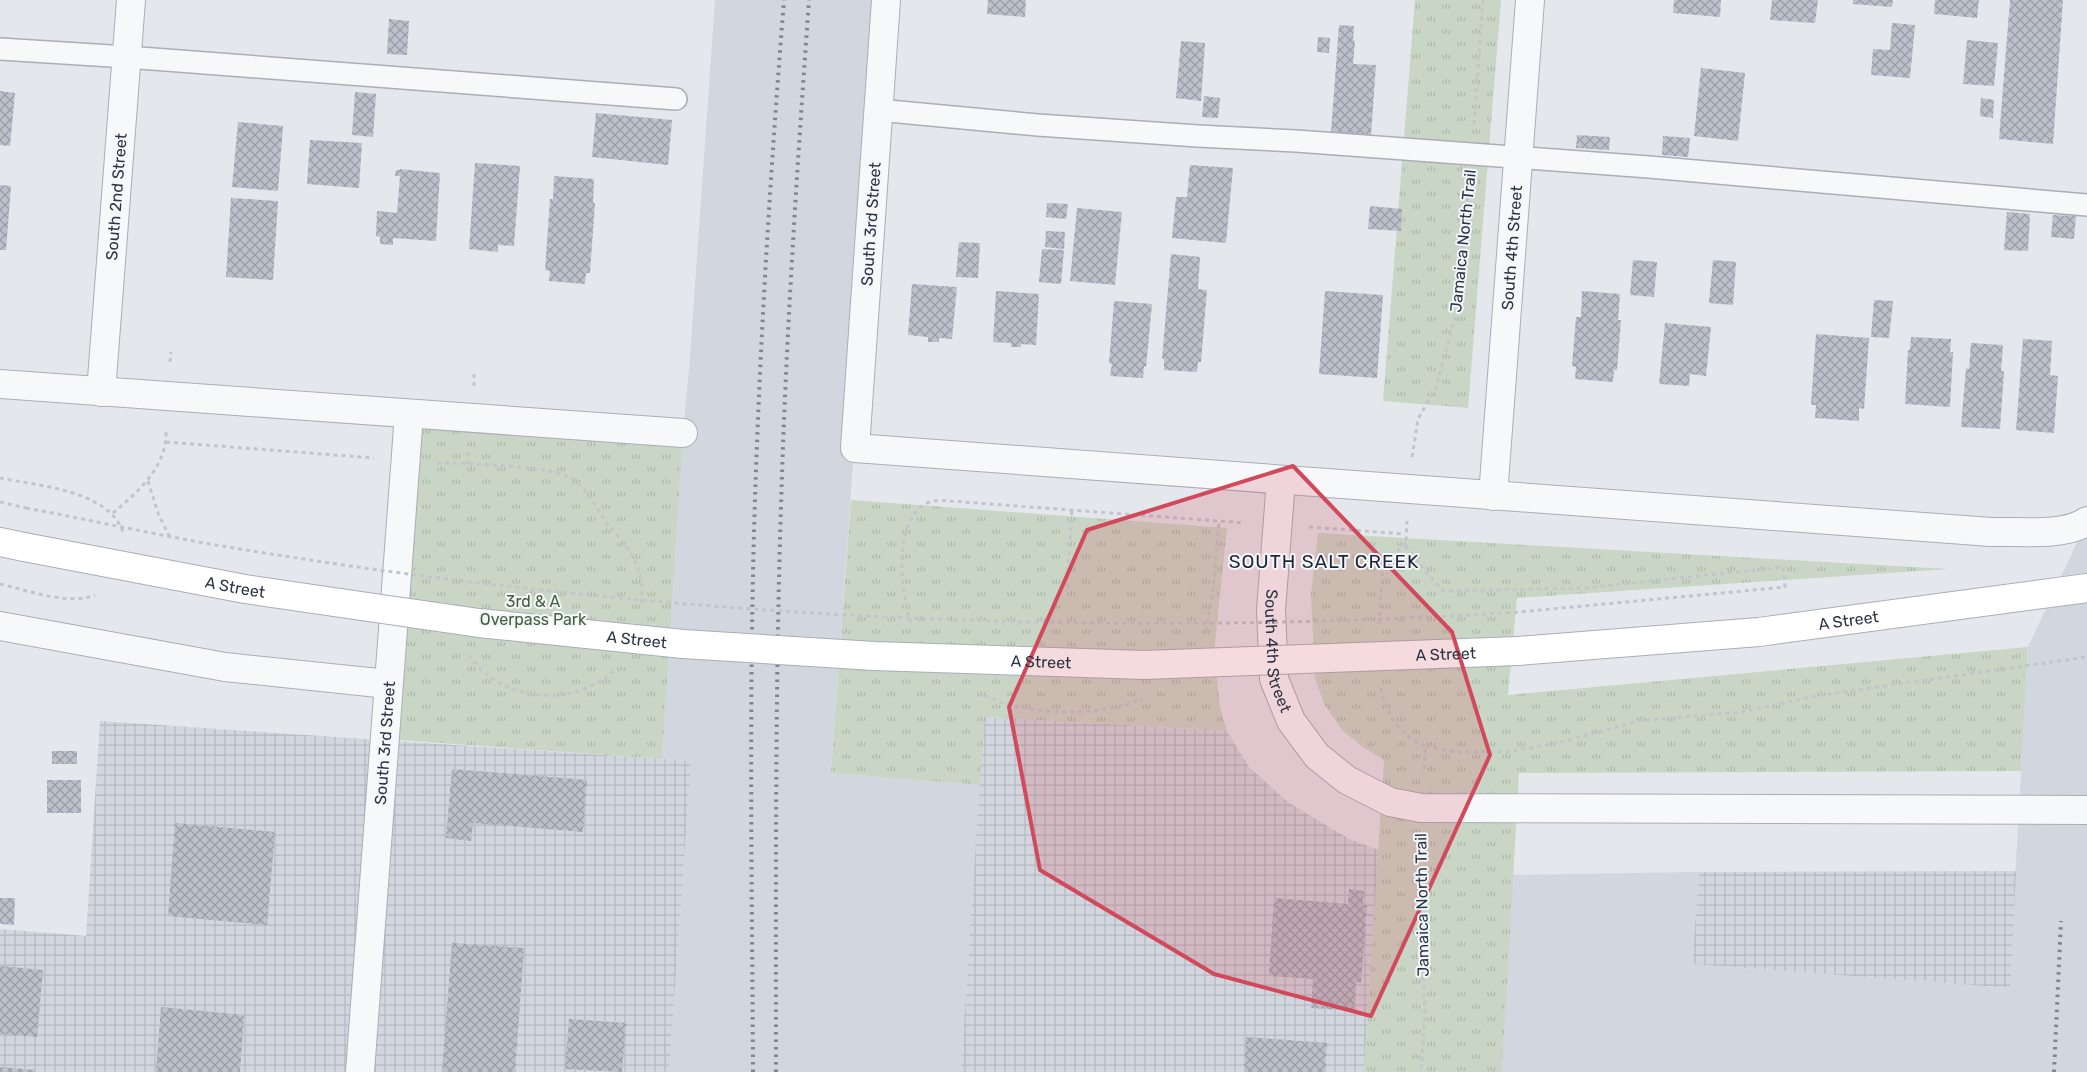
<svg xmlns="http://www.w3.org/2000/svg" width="2087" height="1072" viewBox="0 0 2087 1072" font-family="Rubik,sans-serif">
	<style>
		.built { fill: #d2d6de }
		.industrial { fill: url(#industrial-grid) }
		.grass { fill: url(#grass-tufts) }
		.building { fill: url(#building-cross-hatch) }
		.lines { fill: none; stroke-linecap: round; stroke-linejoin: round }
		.service-casing { stroke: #a9aeb7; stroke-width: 24 }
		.minor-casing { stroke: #a9aeb7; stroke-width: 30 }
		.secondary-casing { stroke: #a9aeb7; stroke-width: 30 }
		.path { stroke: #c2c5cb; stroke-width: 3; stroke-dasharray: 4 4; stroke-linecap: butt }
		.service { stroke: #f7f8fa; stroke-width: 21 }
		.minor { stroke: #f7f8fa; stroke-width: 28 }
		.secondary { stroke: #fff; stroke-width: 28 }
		.rail { stroke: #7d8696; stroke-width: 4; stroke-dasharray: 2.5 5; stroke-linecap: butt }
		.secondary-bridge-casing { stroke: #a9aeb7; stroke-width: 30; stroke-linecap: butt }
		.path-bridge { stroke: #c2c5cb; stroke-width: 3; stroke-dasharray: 4 4; stroke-linecap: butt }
		.secondary-bridge { stroke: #fff; stroke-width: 28 }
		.marked { fill: #d1495b; fill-opacity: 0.2; stroke: #d1495b; stroke-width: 4; stroke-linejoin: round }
		.labels { text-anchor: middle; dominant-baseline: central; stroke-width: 4; stroke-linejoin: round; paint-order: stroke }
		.street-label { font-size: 16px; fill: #2b3445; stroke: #f4f6f9 }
		.park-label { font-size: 16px; fill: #3f6138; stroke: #f4f6f9 }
		.quarter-label { font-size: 19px; letter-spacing: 1px; fill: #1d2536; stroke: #f4f6f9 }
	</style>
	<defs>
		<pattern id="industrial-grid" width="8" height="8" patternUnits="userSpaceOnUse" patternTransform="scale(1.25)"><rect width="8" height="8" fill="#d2d6de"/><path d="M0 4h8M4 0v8" fill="none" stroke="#b4b8c0"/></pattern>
		<pattern id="grass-tufts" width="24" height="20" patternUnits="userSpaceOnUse" patternTransform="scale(1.25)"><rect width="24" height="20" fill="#c9d6c5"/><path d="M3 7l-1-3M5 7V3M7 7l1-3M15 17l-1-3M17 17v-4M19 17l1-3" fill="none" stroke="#adb8ab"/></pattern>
		<pattern id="building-cross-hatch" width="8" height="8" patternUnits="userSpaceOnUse" patternTransform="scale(1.25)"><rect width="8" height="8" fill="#bbc0ca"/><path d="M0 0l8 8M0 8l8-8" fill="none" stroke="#989da6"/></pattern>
	</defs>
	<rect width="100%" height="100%" fill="#e4e7ec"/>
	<g class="built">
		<polygon points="715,0 886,0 831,773 980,785 961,1072 669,1072 691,761 662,759 683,433 690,357"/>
		<polygon points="2087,521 2087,1072 1502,1072 1512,875 1699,872 1692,964 2009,988 2028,647"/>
	</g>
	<g class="industrial">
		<polygon points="984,717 1227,731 1249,767 1289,803 1351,840 1379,850 1364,1072 961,1072"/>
		<polygon points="100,721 691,761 669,1072 0,1072 0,929 86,936"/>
		<polygon points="2016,871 2010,988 1692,964 1699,872"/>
	</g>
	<g class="grass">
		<polygon points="1415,0 1501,0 1468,408 1383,401"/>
		<polygon points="409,414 683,433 662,759 385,739"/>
		<polygon points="851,500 1227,528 1214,652 1220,707 1227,731 985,717 980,785 831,773"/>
		<polygon points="1318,533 1948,569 1517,598 1508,695 2028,647 2021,771 1519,773 1502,1072 1364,1072 1384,760 1363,747 1343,731 1324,704 1315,678 1311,595"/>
	</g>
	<g class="building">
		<polygon points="988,0 1026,0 1025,17 987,14"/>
		<polygon points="1674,0 1721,0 1720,17 1673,13"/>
		<polygon points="1772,0 1818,0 1815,23 1770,20"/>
		<polygon points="1853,0 1893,0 1892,7 1853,4"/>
		<polygon points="1935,0 1979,0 1977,18 1934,14"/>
		<polygon points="2010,0 2063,0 2053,144 1999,139"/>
		<polygon points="389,19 409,21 407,55 387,54"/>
		<polygon points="1892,23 1915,25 1910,78 1871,75 1873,49 1890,50"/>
		<polygon points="1339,25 1354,26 1353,40 1355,41 1353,64 1376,65 1371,135 1331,132"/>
		<polygon points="1318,37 1330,38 1329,53 1317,52"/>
		<polygon points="1967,40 1998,43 1994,86 1963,84"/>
		<polygon points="1181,41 1205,43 1201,101 1176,98"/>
		<polygon points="1701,68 1745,73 1738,141 1694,136"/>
		<polygon points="0,91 15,93 10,146 0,145"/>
		<polygon points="355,92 376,94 373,137 352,135"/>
		<polygon points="1204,96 1220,98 1218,118 1202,117"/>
		<polygon points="1981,98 1994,100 1993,118 1980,116"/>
		<polygon points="596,113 672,120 668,165 592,157"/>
		<polygon points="238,122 283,126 278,191 232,187"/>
		<polygon points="1577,135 1610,137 1609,150 1576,148"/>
		<polygon points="1663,136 1690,138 1688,157 1662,155"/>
		<polygon points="310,140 362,143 359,188 307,184"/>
		<polygon points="475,163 520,166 514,246 498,245 498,252 469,249"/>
		<polygon points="1190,165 1233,168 1226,243 1172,238 1176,197 1187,197"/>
		<polygon points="400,169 440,173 436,241 393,238 393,245 380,244 380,237 376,236 377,211 397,213 400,176 395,176 396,170 400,170"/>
		<polygon points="554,176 594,179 593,203 595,203 590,273 586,273 585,284 549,281 550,271 545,270 550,199 553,199"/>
		<polygon points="0,185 11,186 6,250 0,250"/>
		<polygon points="231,198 278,201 273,280 226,277"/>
		<polygon points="1047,203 1068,204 1066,219 1046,217"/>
		<polygon points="1370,206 1402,209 1401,231 1368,229"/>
		<polygon points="1077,208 1122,212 1115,285 1070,281"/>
		<polygon points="2007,212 2030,214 2028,251 2004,250"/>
		<polygon points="2053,215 2076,216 2074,239 2051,237"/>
		<polygon points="1046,231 1065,232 1064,249 1045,247"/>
		<polygon points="959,242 980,243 978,278 956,277"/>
		<polygon points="1042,249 1064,250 1061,284 1039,282"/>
		<polygon points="1171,254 1200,257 1198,289 1207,290 1201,362 1198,362 1197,372 1164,370 1164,359 1162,359"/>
		<polygon points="1633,260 1657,262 1654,297 1630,295"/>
		<polygon points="1713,260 1736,262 1733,305 1709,303"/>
		<polygon points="912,284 957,287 952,339 939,338 939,342 928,342 928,337 908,335"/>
		<polygon points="996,291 1039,294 1036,345 1021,344 1021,347 1011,347 1011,343 993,342"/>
		<polygon points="1325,291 1383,295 1377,378 1319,374"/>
		<polygon points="1582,291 1620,294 1618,320 1621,320 1617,370 1614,370 1613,382 1575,379 1576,367 1572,366 1576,317 1581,317"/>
		<polygon points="1874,300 1893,301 1889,338 1871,337"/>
		<polygon points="1114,301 1152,304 1146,367 1144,366 1143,378 1110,376 1112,364 1109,363"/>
		<polygon points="1665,323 1711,327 1706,376 1690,374 1689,386 1659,384"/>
		<polygon points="1816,334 1869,338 1864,409 1859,408 1859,421 1815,418 1816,405 1811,405"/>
		<polygon points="1911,337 1951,339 1950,352 1953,352 1950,407 1905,404 1908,350 1910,350"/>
		<polygon points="2023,339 2052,341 2050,375 2058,376 2054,433 2016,430"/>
		<polygon points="1971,343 2003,345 2001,371 2004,371 2000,429 1961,427 1966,368 1969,369"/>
		<rect x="52" y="751" width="25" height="13"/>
		<polygon points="452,769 587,780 583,832 473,823 471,841 446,838"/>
		<rect x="47" y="780" width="34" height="33"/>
		<polygon points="175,823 275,832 267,925 168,916"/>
		<polygon points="1349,889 1364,891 1363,905 1367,905 1361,983 1356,982 1354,1011 1311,1008 1313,979 1269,976 1274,898 1348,904"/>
		<polygon points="0,898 15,898 14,925 0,924"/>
		<polygon points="452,943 524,948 515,1072 442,1072"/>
		<polygon points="0,966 43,970 37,1037 0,1034"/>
		<polygon points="161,1007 244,1015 240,1072 156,1072"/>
		<polygon points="569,1019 626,1023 622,1072 565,1069"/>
		<polygon points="1246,1037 1327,1043 1325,1072 1244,1072"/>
		<polygon points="0,1067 36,1070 36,1072 0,1072"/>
	</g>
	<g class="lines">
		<defs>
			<g id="service">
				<polyline points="0,49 127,57 676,99"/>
				<polyline points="878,110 1038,125 1198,136 1296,141 1649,167 2087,205"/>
			</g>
			<g id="minor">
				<path d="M886,0L855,448L1991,532C2018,531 2065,537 2087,521"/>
				<polyline points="0,384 683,433"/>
				<path id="s1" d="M101,392L131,0"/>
				<path id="s2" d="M1281,480L1271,610L1274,679L1291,721L1317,756L1347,780L1390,802L1421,808L2087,810"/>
				<path id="s3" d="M1493,496L1530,0"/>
				<polyline points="0,626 225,667 388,684"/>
				<path id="s4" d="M360,1072L409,414"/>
			</g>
			<g id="secondary">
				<polyline points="0,542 24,547"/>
				<path id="s5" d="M1518,651L1759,632L2087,588"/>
			</g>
		</defs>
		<use href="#service" class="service-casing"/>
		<use href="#minor" class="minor-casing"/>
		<use href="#secondary" class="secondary-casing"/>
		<g class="path">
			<polyline points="1474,124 1483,0"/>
			<polyline points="170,362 171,352"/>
			<polyline points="474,386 474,374"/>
			<polyline points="166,442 374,458"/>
			<polyline points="1412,457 1418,419 1436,387 1457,310 1469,182"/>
			<path d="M437,463C467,464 555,464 575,481C591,493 598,514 612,529C633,552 646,574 641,607"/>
			<polyline points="467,464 469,450"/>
			<path d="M0,478C39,486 108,490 123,532"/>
			<polyline points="148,481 158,513 171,540"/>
			<polyline points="0,502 26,508"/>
			<path d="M113,513C139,491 168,466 166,429"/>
			<polyline points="1309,527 1405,534"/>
			<polyline points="1406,546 1419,564 1443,591 1585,588 1783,567 1785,587 1520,612"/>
			<path d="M0,584C27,590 69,606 95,595"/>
			<polyline points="1067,587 1072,509"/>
			<path d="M911,623C901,593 892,521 927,503C935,500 943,500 950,501L1245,523"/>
			<polyline points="1379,624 1383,563 1388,556 1406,546 1407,521"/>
			<polyline points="1206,631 1213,590 1219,521"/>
			<path d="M469,655C500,702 573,709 613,671"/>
			<path d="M1381,688C1384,711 1402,739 1426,746L1423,774"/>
			<path d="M985,695C1025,717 1101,717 1142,699"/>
			<polyline points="1426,746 1456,752 1507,752 1557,743 1639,721 1741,712 1815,696 2087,657"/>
			<polyline points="1419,841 1418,870 1425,1013 1421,1072"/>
		</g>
		<use href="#service" class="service"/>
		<use href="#minor" class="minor"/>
		<use href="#secondary" class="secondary"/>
		<g class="rail">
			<path d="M753,1072C752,892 749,713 754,533C759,355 770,177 784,0"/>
			<path d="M776,1072C776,883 775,695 781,506C786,337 797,169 809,0"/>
			<polyline points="2054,1072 2061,921"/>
		</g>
		<defs>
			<g id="secondary-bridge">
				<path id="s6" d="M24,547L245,589L361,606L479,623L683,644L874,656L1144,665L1518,651"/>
			</g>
		</defs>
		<use href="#secondary-bridge" class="secondary-bridge-casing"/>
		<path class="path-bridge" d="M26,508C96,521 165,537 234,548C658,618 1091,639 1520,612"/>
		<use href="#secondary-bridge" class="secondary-bridge"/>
	</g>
	<path class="marked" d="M1293,466L1452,632L1490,755L1371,1016L1214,974L1040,870L1009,707L1087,530Z"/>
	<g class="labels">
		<g class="street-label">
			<text stroke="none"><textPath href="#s1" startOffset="196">South 2nd Street</textPath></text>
			<text transform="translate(871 224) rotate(-86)">South 3rd Street</text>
			<text transform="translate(1463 241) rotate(-84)">Jamaica North Trail</text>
			<text stroke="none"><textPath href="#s3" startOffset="249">South 4th Street</textPath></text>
			<text stroke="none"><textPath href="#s6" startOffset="215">A Street</textPath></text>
			<text stroke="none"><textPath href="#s5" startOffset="332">A Street</textPath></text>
			<text stroke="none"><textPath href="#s6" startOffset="620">A Street</textPath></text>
			<text stroke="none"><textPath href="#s2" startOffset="172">South 4th Street</textPath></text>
			<text stroke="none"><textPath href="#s6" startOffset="1430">A Street</textPath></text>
			<text stroke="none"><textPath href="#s6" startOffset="1025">A Street</textPath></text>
			<text stroke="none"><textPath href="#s4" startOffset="330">South 3rd Street</textPath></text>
			<text transform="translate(1422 905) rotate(-91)">Jamaica North Trail</text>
		</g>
		<g class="park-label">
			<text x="533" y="601">3rd &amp; A<tspan x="533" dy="18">Overpass Park</tspan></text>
		</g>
		<g class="quarter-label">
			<text x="1324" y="561">SOUTH SALT CREEK</text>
		</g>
	</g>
</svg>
